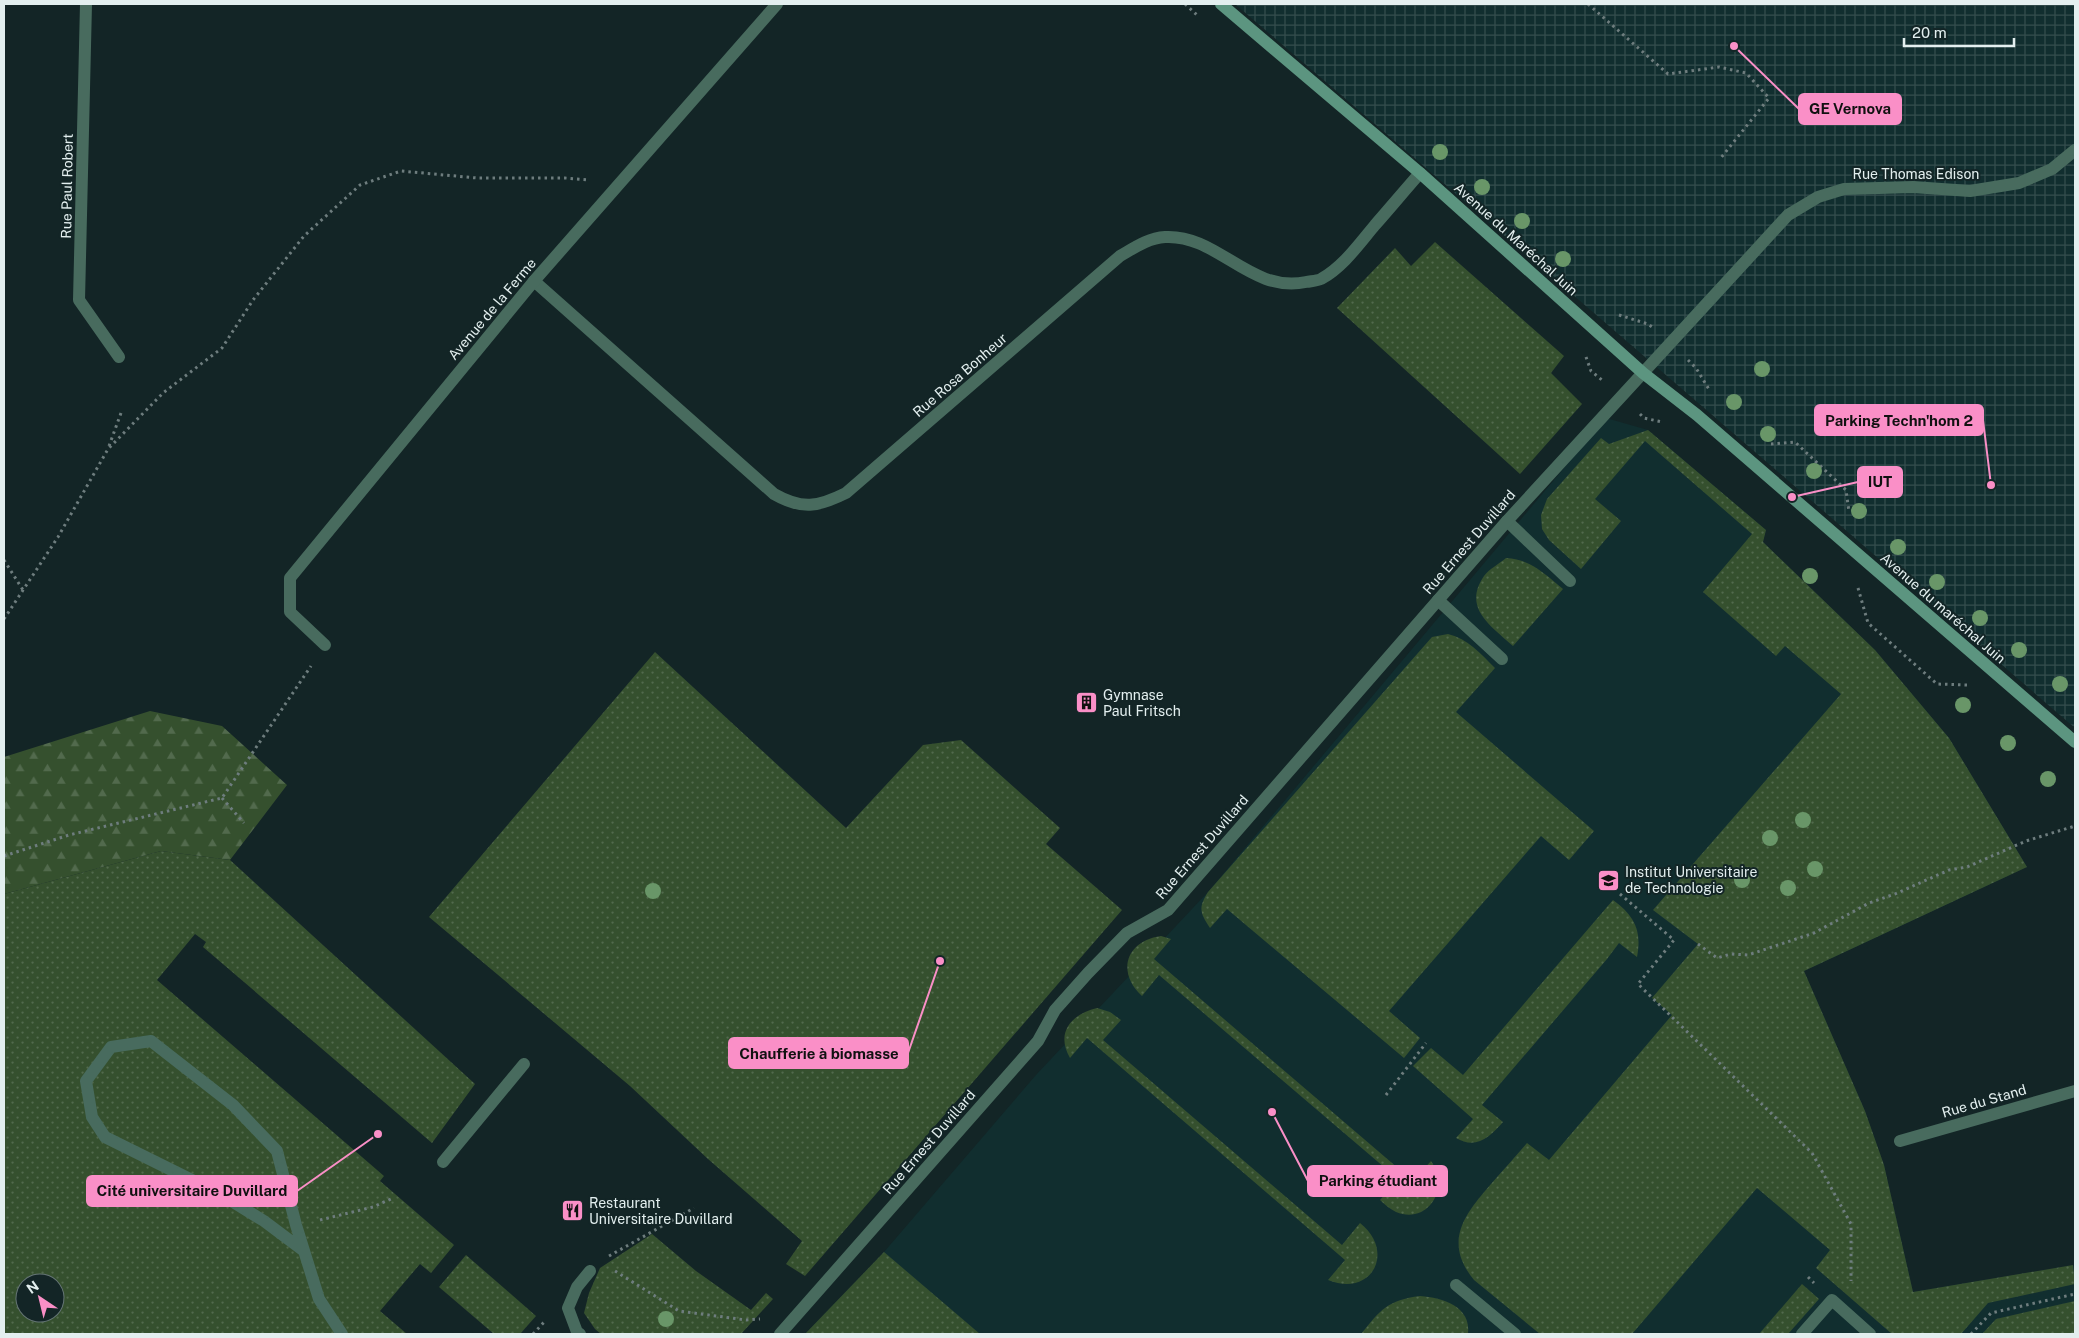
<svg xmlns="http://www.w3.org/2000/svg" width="2079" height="1338" viewBox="0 0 2079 1338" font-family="'Public Sans',sans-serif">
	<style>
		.built { fill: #112e2f }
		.industrial { fill: url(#industrial-grid) }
		.grass { fill: url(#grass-dots); fill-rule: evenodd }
		.forest { fill: url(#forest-firs) }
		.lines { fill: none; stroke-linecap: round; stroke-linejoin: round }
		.path { stroke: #6e7d7e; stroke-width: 3; stroke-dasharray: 2.5 4; stroke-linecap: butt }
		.lane { stroke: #486b5e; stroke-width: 12 }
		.street { stroke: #486b5e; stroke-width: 12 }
		.secondary { stroke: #5c9580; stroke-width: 12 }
		.tree { fill: #699668 }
		.labels { text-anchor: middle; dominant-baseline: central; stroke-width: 4; stroke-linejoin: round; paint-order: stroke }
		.street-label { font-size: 14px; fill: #e3efef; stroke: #132526 }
		.poi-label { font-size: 14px; fill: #e3efef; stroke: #132526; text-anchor: start }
		.leader { fill: none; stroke: #fa8fc7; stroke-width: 2 }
		.callout-dot { fill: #fa8fc7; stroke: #132526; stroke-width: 2 }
		.callout { fill: #fa8fc7; stroke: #fa8fc7; stroke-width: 2 }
		.callout-label { font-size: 15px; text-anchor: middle; font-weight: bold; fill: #111 }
	</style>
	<defs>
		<pattern id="industrial-grid" width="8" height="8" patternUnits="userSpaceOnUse" patternTransform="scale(1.25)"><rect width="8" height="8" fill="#112e2f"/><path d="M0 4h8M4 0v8" fill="none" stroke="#344d4d"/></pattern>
		<pattern id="grass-dots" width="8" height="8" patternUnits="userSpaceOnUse" patternTransform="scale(1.25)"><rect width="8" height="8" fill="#35502e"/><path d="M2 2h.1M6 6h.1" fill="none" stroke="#526a4d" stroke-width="1.8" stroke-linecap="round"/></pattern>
		<pattern id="forest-firs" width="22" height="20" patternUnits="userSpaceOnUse" patternTransform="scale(1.25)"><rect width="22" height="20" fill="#35502e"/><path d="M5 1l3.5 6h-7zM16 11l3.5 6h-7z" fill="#526a4d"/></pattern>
	</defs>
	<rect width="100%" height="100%" fill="#132526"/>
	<polygon class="built" points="1606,418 1648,430 1766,530 1763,542 1875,650 1949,738 2027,867 1804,971 1865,1111 1884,1165 1913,1292 2075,1265 2075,1334 805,1334 884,1252 1036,1075 1208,892"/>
	<polygon class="industrial" points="1235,4 2075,4 2075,728 1397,143"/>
	<g class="grass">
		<polygon points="1435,242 1564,356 1551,373 1582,404 1520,474 1337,308 1395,248 1411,266"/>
		<path d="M1648,430L1766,530L1763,542L1875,650L1949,738L2027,867L1804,971L1865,1111L1884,1165L1913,1292L2073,1265L2075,1284L1988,1303L1961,1334H1892L1816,1268L1830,1250L1757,1188L1632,1334H1540L1474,1280C1443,1242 1464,1215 1491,1184C1503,1170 1515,1157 1527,1143L1549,1160L1672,1015L1652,998L1698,944L1653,910L1841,694L1785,646L1776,656L1703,592L1752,534L1645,441L1595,499L1621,521L1581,569L1549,540L1542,529L1541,515L1547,499L1601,438L1609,444Z"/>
		<path d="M1506,558C1530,559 1545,574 1563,589L1513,646C1491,626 1462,608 1484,576C1489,569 1499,564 1506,558Z"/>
		<path d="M1448,634C1468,639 1480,653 1495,668L1456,712L1594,831L1569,860L1541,836L1389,1011L1420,1038L1404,1058L1227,909L1210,928C1200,913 1198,908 1208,892L1432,637Z"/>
		<polygon points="655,652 846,828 923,745 961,740 1060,828 1046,844 1122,910 805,1276 786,1264 802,1241 708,1159 630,1086 429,917"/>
		<path d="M161,851L230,860L475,1084L432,1143L203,947L206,942L195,934L157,980L384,1176L380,1181L454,1245L431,1273L420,1264L380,1311L407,1334H7L4,1332V894ZM25,1283H55V1313H25Z"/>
		<path d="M1613,900C1635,916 1642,931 1637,957L1619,943L1607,959L1482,1105L1503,1122C1490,1137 1476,1150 1456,1138L1473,1119L1413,1066L1431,1048L1463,1075Z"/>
		<path d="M1161,936L1171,939L1154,959L1413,1181L1431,1161C1451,1189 1427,1225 1396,1212C1390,1209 1385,1205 1380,1200L1398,1179L1159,975L1142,996C1116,972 1126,941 1161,936Z"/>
		<path d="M1097,1008L1110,1012L1121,1020L1103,1040L1342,1245L1360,1223C1396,1251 1372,1298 1328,1280L1345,1260L1087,1038L1070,1058C1055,1032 1072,1014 1097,1008Z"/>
		<polygon points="652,1234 696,1271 751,1310 766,1293 773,1299 741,1334 601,1334 595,1329 584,1313 589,1293 600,1268"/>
		<polygon points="884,1252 980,1334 805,1334"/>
		<polygon points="466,1255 536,1316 520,1334 494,1334 439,1287"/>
		<polygon points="1802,1284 1819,1299 1788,1334 1759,1334"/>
		<path d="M1420,1296C1443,1298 1471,1306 1468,1334H1361C1380,1310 1388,1300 1420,1296Z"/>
		<polygon points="2075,1301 2075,1334 1982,1334 1996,1319"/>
	</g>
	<polygon class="forest" points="150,711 222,726 287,785 230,860 161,851 4,894 4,757"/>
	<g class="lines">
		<g class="path">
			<polyline points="1185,4 1197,15"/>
			<polyline points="1588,4 1668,74 1719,67 1746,73 1769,98 1720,159"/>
			<polyline points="1619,315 1648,324 1652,327"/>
			<polyline points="1586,357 1591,371 1602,380"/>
			<polyline points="1688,360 1696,368 1710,391"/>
			<polyline points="1640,414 1644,418 1662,422"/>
			<polyline points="1771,444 1795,442 1846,490 1849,512"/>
			<polyline points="109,446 121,413"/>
			<polyline points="4,560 23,590"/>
			<polyline points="1858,588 1868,623 1937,684 1968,685"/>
			<polyline points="4,619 58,537 108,449 163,393 222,348 253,300 304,236 360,185 401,171 477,178 565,178 589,180"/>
			<polyline points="222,798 244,823"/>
			<polyline points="4,856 69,835 222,798 311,666"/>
			<polyline points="1620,894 1674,940 1638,984 1812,1153 1851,1224 1851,1281"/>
			<polyline points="1698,944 1717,958 1731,954 1748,955 1814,933 1869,903 1895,894 1949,870 1967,867 2026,841 2075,826"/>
			<polyline points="1386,1095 1426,1043"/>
			<polyline points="320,1220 373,1207 393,1198"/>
			<polyline points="609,1256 694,1208"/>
			<polyline points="615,1271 679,1311 746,1320 760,1319"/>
			<polyline points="1808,1277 1814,1283"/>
			<polyline points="533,1334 546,1320"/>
			<polyline points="1971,1334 1991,1313 2075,1294"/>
		</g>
		<g class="lane">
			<polyline points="1507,521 1570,581"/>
			<polyline points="1438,600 1502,659"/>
			<polyline points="443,1162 524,1064"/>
			<polyline points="304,1251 264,1221 220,1194 105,1137 92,1117 86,1081 111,1047 151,1041 233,1105 277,1151 296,1225 319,1299 342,1334"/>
			<polyline points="1456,1285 1515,1334"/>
			<polyline points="580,1334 577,1332 568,1308 577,1287 590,1271"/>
			<polyline points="1802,1334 1832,1300 1870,1334"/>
		</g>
		<g class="street">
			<polyline points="86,4 79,300 119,357"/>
			<path d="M534,281L774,494C802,510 818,507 846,493L1120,256C1134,248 1148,238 1165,237C1218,234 1250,294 1306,282C1311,281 1317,281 1321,279C1343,267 1359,244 1375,225C1390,208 1405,190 1420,173"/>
			<polyline points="325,645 290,612 290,578 534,281 777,4"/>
			<polyline points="1900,1141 2075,1091"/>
			<polyline points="780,1334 1038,1041 1055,1010 1088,973 1127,933 1168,910 1507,521 1788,215 1818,197 1844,189 1913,187 1970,191 2019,183 2052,169 2075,150"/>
		</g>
		<polyline class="secondary" points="1221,4 1420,173 1643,373 1697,415 2075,742"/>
	</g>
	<g class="tree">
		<circle cx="1440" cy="152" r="8"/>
		<circle cx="1482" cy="187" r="8"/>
		<circle cx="1522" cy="221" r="8"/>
		<circle cx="1563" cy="259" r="8"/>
		<circle cx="1762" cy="369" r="8"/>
		<circle cx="1734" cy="402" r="8"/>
		<circle cx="1768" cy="434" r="8"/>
		<circle cx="1814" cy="471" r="8"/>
		<circle cx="1859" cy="511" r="8"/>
		<circle cx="1898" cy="547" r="8"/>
		<circle cx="1810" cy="576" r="8"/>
		<circle cx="1937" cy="582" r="8"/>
		<circle cx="1980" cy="618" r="8"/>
		<circle cx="2019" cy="650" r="8"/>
		<circle cx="2060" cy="684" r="8"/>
		<circle cx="1963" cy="705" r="8"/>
		<circle cx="2008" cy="743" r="8"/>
		<circle cx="2048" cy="779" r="8"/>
		<circle cx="1803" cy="820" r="8"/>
		<circle cx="1770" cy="838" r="8"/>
		<circle cx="1815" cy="869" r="8"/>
		<circle cx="1742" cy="880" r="8"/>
		<circle cx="1788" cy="888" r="8"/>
		<circle cx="653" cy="891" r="8"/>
		<circle cx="666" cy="1319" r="8"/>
	</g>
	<defs>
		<symbol id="building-square" viewBox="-11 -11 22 22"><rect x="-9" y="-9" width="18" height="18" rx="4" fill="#fa8fc7" stroke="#132526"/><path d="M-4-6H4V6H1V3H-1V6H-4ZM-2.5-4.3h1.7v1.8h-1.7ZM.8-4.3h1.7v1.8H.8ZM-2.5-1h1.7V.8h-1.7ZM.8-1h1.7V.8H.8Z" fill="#111"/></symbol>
		<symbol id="university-square" viewBox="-11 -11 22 22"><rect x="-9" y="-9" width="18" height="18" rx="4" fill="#fa8fc7" stroke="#132526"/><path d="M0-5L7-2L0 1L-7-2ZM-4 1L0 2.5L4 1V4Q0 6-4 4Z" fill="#111"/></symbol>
		<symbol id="restaurant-square" viewBox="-11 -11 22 22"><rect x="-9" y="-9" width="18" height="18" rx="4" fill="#fa8fc7" stroke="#132526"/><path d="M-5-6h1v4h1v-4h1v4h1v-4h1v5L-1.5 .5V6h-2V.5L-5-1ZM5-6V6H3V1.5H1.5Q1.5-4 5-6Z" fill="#111"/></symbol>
	</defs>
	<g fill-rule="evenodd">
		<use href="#building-square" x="1074" y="690" width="25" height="25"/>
		<use href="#university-square" x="1596" y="868" width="25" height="25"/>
		<use href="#restaurant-square" x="560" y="1198" width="25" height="25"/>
	</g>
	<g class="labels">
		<g class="street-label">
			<text x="1916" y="174">Rue Thomas Edison</text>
			<text transform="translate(67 186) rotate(-89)">Rue Paul Robert</text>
			<text transform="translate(1516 239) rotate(42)">Avenue du Maréchal Juin</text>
			<text transform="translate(492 309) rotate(-50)">Avenue de la Ferme</text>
			<text transform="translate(960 375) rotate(-41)">Rue Rosa Bonheur</text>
			<text transform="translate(1469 542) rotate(-49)">Rue Ernest Duvillard</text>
			<text transform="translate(1943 608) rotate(41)">Avenue du maréchal Juin</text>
			<text transform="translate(1202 847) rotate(-49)">Rue Ernest Duvillard</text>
			<text transform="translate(1984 1101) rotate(-16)">Rue du Stand</text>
			<text transform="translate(929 1142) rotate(-49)">Rue Ernest Duvillard</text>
		</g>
		<g class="poi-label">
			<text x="1103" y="695">Gymnase<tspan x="1103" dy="16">Paul Fritsch</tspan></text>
			<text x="1625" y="872">Institut Universitaire<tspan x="1625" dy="16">de Technologie</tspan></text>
			<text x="589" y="1203">Restaurant<tspan x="589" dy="16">Universitaire Duvillard</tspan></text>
		</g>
	</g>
	<path class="leader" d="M1734 46L1799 109M1991 485L1983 420M1792 497L1858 482M940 961L908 1053M1272 1112L1308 1181M378 1134L297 1191"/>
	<g class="callout-dot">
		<circle cx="1734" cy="46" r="5"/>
		<circle cx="1991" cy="485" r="5"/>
		<circle cx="1792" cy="497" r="5"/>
		<circle cx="940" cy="961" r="5"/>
		<circle cx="1272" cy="1112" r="5"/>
		<circle cx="378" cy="1134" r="5"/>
	</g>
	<g class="callout">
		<rect x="1799" y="94" width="102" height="30" rx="5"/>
		<rect x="1815" y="405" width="168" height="30" rx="5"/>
		<rect x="1858" y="467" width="44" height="30" rx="5"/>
		<rect x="729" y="1038" width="179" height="30" rx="5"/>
		<rect x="1308" y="1166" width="139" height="30" rx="5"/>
		<rect x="87" y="1176" width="210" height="30" rx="5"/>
	</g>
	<g class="callout-label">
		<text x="1850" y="114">GE Vernova</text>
		<text x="1899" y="426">Parking Techn'hom 2</text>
		<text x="1880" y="487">IUT</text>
		<text x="819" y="1059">Chaufferie à biomasse</text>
		<text x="1378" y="1186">Parking étudiant</text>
		<text x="192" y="1196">Cité universitaire Duvillard</text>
	</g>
	<rect width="2079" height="1338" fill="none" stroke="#e3efef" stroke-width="10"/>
	<g transform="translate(40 1298) rotate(325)"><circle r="24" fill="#132526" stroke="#667676"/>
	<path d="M0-4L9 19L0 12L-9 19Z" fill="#fa8fc7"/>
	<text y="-8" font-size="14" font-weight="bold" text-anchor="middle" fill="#e3efef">N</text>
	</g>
	<path d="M1904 38v8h110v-8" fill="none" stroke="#e3efef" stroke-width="2.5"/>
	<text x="1912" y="38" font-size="15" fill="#e3efef" stroke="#132526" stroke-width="4" paint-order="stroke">20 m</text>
</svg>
